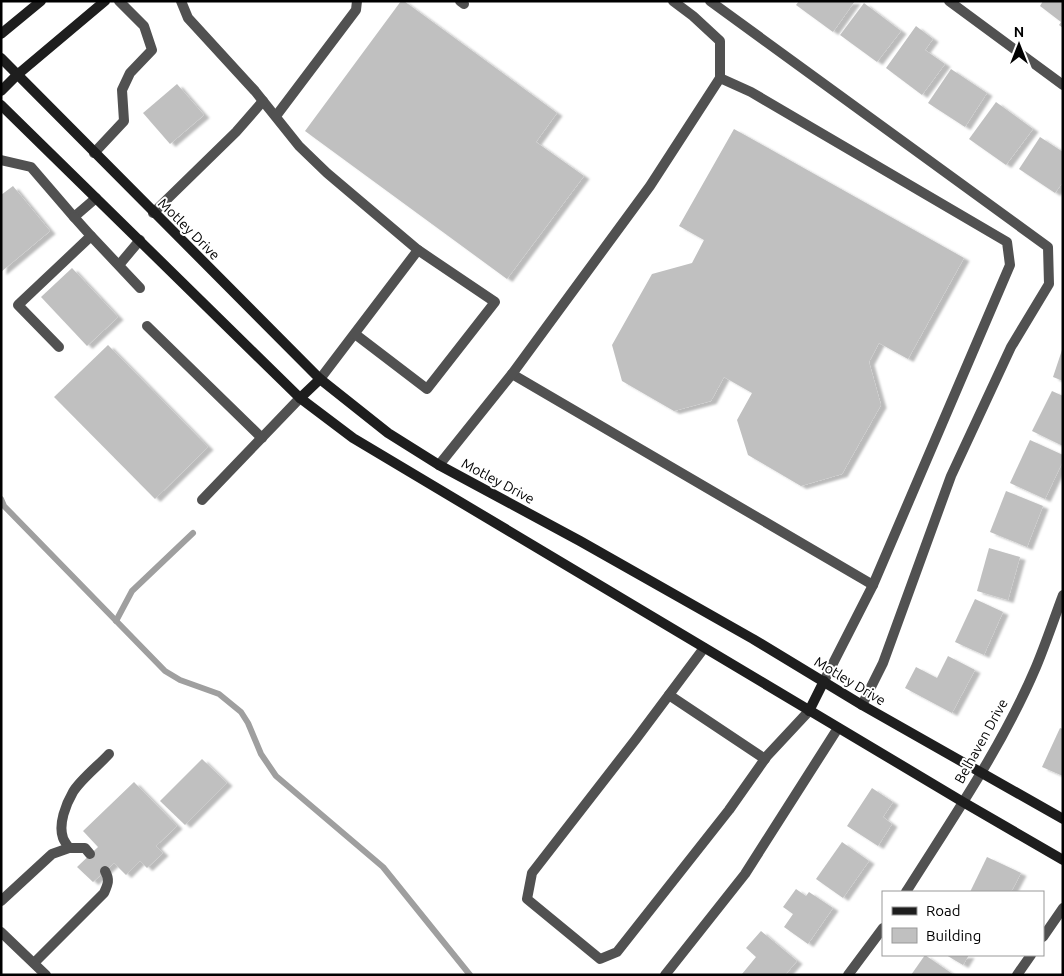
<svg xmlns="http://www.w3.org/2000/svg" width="1064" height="976" viewBox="0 0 1064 976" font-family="Ubuntu,sans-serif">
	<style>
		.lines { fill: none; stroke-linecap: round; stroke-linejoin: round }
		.stream { stroke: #9f9f9f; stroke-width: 6 }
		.building { fill: #c0c0c0; filter: url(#shadow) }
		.service { stroke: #515151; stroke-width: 10 }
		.minor { stroke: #515151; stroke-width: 10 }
		.tertiary { stroke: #515151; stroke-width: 10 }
		.secondary { stroke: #1e1e1e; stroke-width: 10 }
		.labels { text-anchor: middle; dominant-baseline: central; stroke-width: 4; stroke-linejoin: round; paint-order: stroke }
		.street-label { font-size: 14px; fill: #000; stroke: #fff }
	</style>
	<defs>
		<filter id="shadow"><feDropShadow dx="5.5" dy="3" stdDeviation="1" flood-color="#0004"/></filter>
	</defs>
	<rect width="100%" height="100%" fill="#fff"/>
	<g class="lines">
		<g class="stream">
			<polyline points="1,499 4,506 165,671 180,680 219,694 241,712 248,723 261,754 276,776 383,867 470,975"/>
			<polyline points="116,621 132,591 193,533"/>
		</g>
	</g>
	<g class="building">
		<polygon points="401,1 404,1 557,113 536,142 584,176 507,279 305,131"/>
		<polygon points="799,1 855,1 833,32 796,5"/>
		<polygon points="1043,1 1063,1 1063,28 1059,25 1061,22 1040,6"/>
		<polygon points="864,3 901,31 877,62 840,35"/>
		<polygon points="916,26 933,39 925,50 945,64 922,95 886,68"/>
		<polygon points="951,69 987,93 965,127 928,103"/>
		<polygon points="177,84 204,115 170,144 143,113"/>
		<polygon points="996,102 1033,129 1006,165 969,139"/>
		<polygon points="734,129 964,258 908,359 879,343 869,362 881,405 842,474 801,486 748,455 737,420 752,393 724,377 711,401 674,411 622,381 612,345 652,274 692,263 704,240 679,226"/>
		<polygon points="1040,137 1063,152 1063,182 1055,193 1019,169"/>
		<polygon points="13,186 50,231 1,272 1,195"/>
		<polygon points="72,268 118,317 87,346 41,297"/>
		<polygon points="108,345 208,447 155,499 54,397"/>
		<polygon points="1062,350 1063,350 1063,381 1053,377"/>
		<polygon points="1052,391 1063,396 1063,446 1032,431"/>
		<polygon points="1030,440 1063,455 1063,461 1045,499 1010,483"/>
		<polygon points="1006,491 1043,506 1027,547 990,532"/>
		<polygon points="989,548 1020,557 1008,600 977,591"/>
		<polygon points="975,599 1003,612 984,655 955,642"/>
		<polygon points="948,656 975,670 952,713 905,688 916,667 937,678"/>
		<polygon points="1060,728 1063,729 1063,776 1042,767"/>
		<polygon points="202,759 227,783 185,825 160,801"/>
		<polygon points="134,782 177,826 156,846 163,853 147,868 140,861 126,875 114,863 93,882 77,867 98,847 83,831"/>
		<polygon points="872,788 893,802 883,817 892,824 878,846 847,826"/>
		<polygon points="842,842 869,861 843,898 816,879"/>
		<polygon points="987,857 1021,873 1011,892 970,892"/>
		<polygon points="796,889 806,896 809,892 833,908 808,944 784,927 793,914 783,907"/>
		<polygon points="761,931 797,961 785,975 742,974 756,957 746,948"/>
		<polygon points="925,955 954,975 911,975"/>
		<polygon points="946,955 969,955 963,965"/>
	</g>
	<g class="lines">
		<g class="service">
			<polyline points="181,1 188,18 255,91 299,146 327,173 418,250 320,379"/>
			<polyline points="460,1 464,4"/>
			<polyline points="673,1 693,16 720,41 720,78"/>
			<polyline points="710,1 1048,247 1049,284 1011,347 951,476 883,663 862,705"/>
			<polyline points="276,116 356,10 357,1"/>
			<polyline points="94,153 124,121 122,90 130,73 152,50 144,26 119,1"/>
			<polyline points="1,160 31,167 74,217 96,198"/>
			<polyline points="153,213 236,132 263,101"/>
			<polyline points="74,217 91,236"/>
			<polyline points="119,265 140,240"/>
			<polyline points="147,326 262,438"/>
			<polyline points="355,334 427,389 495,302 418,250"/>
			<polyline points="59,347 18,305 91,236 140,288"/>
			<polyline points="512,374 873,585"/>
			<polyline points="439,465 512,374 650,186 720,78 751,92 1007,242 1010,265 873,585 824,681"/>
			<polyline points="202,500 300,398"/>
			<polyline points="704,648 636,739 532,873 527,899 600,959 617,952 729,810 767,756 809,711"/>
			<polyline points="669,695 765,759"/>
			<path d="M69,848C67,845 64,841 63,838C58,824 66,804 73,792C80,780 99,765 109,754"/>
			<polyline points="1,901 52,854 69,848 85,848 90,854"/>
			<polyline points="1043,937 1063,908"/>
			<path d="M34,963L104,893C108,884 110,880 105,871"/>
			<polyline points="665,975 745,874 838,728"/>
			<polyline points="1017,975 1031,955"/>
		</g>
		<g class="minor">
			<polyline points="949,1 1063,85"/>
			<path d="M906,892C952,819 1002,747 1036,667C1046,643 1054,619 1063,595"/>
			<polyline points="848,975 883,928"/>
		</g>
		<polyline class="tertiary" points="1,932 46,975"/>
		<g class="secondary">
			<polyline points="1,34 41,1"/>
			<polyline points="1,58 320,379 388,433 439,465 580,541 753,639 862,705 1063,819"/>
			<polyline points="1,91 17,75 105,1"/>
			<polyline points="1,105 300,398 353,438 963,802 1063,860"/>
			<polyline points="300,398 320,379"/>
			<polyline points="809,711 824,681"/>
		</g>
	</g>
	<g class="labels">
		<g class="street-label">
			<text transform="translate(189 229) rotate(45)">Motley Drive</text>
			<text transform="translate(498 481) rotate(28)">Motley Drive</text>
			<text transform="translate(850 681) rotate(31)">Motley Drive</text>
			<text transform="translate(981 741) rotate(-61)">Belhaven Drive</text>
		</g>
	</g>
	<rect width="1064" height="976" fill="none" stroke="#000000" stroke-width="5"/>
	<rect x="882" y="891" width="162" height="65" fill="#ffffff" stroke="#999999"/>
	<rect x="892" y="907" width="25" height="8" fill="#1e1e1e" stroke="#999999"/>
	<text x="926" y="916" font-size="15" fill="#000000">Road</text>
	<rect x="892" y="928" width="25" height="15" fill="#c0c0c0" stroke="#999999"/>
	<text x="926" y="941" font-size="15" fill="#000000">Building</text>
	<g transform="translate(1019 45)" stroke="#ffffff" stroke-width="4" paint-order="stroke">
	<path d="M0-4L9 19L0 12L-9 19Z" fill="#000000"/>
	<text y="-8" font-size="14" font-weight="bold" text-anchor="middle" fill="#000000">N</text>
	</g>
</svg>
